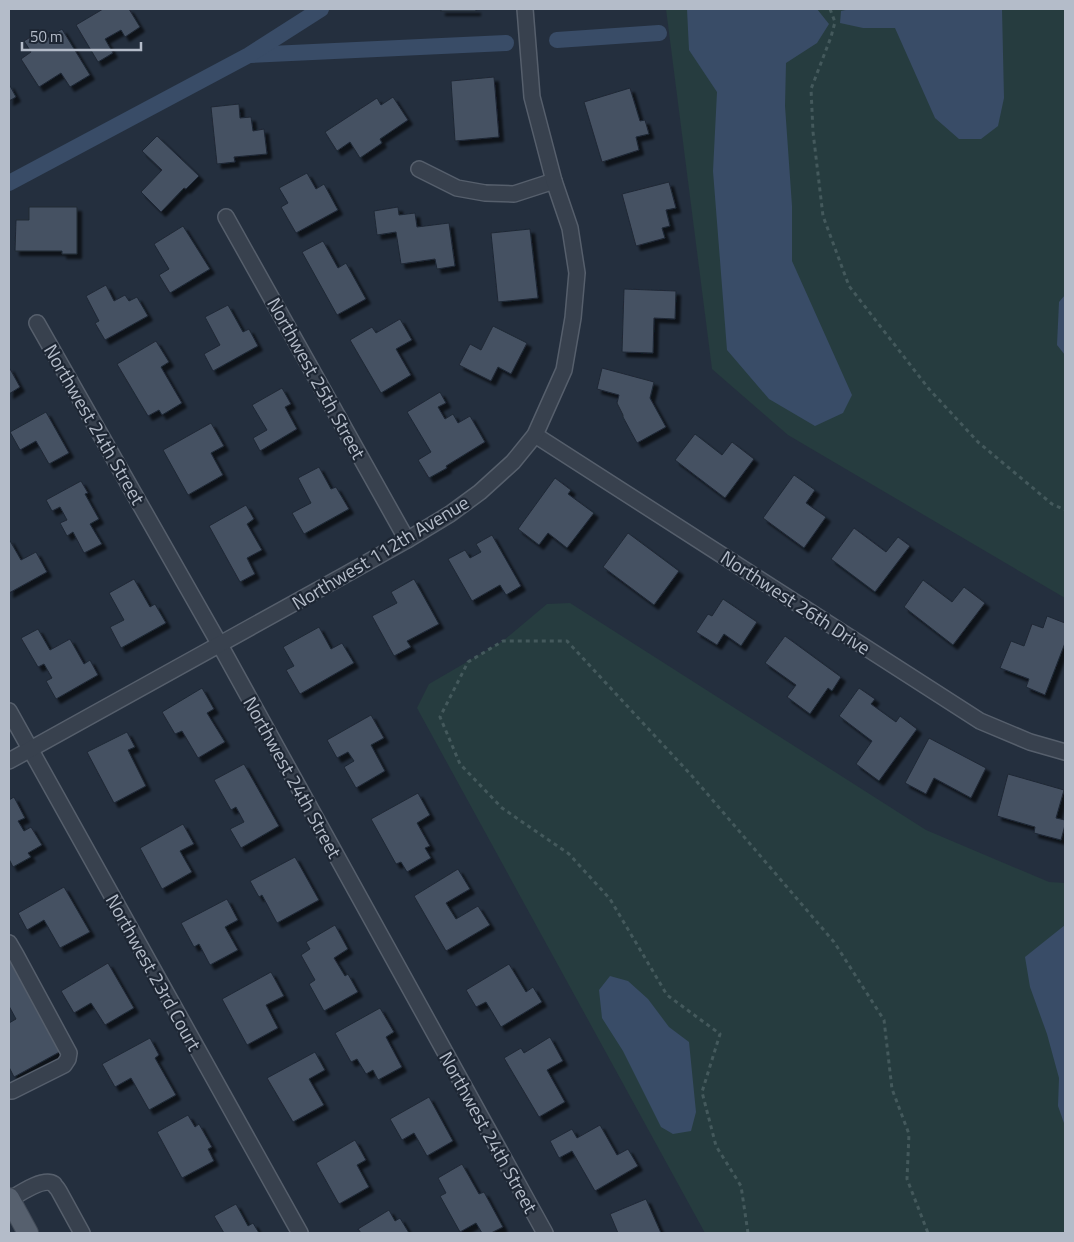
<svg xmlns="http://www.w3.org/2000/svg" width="1074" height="1242" viewBox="0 0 1074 1242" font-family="'Titillium Web',sans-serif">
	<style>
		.green { fill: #263c3f }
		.water { fill: #394c67 }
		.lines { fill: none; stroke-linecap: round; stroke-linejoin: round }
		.canal { stroke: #394c67; stroke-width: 16 }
		.building { fill: #455162; stroke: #1f2835; filter: url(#shadow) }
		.minor-casing { stroke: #565f6c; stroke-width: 18 }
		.major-casing { stroke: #414a57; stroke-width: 22 }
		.path { stroke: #44595c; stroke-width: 3; stroke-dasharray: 4 4; stroke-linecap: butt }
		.minor { stroke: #38414e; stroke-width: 15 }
		.major { stroke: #56606e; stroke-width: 20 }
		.labels { text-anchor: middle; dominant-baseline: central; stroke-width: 4.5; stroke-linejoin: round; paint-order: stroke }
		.street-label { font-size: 19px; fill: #b4bcc9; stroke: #1d2633 }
	</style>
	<defs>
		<filter id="shadow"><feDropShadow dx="4.5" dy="4.5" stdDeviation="1" flood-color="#0009"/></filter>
	</defs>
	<rect width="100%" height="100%" fill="#242f3e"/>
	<g class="green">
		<polygon points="666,9 1065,9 1065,598 788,435 712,369"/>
		<polygon points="570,603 926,830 1049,882 1065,883 1065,1233 705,1233 417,708 429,684 503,641 547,604"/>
	</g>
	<g class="water">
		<polygon points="687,9 817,9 829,24 817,43 786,63 785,106 792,206 792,261 852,395 843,413 815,426 769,399 727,350 713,171 717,92 689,50"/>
		<polygon points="850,9 1002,9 1004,98 998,126 981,139 959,139 935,118 895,28 863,28 840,23 841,11"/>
		<polygon points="1065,295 1065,355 1057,345 1059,302"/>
		<polygon points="1065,925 1065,1126 1058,1106 1059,1078 1047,1034 1030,987 1025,957"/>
		<polygon points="610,976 628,981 648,999 669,1027 689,1042 696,1112 691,1131 673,1134 661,1127 623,1051 602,1018 599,990"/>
	</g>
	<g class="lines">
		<g class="canal">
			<polyline points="557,40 659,33"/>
			<polyline points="251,55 506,43"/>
			<polyline points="9,183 249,55 321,9"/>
		</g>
	</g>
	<g class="building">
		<polygon points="103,9 129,9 140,27 125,37 121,30 105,39 113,53 98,62 76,25"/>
		<rect x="441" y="9" width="35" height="2"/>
		<polygon points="62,29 90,75 70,87 61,73 39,87 21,59 31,52 24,41 42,30 47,38"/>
		<polygon points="494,77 499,137 455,141 451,81"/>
		<polygon points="9,84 16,97 9,101"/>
		<polygon points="630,88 640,121 645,120 649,134 636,137 639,150 602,162 584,102"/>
		<polygon points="393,97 408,120 380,139 382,143 360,158 350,142 337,151 325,132 377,98 381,105"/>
		<polygon points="239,104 240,118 251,117 253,131 264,129 267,154 234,157 235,162 217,164 211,107"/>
		<polygon points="157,136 199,176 186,189 184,188 161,212 141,192 162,170 142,151"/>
		<polygon points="307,173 316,189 324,184 338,210 296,233 281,207 288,203 279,188"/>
		<polygon points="669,182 676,208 666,210 670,226 662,228 665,238 636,246 622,194"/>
		<polygon points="29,207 77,207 77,254 62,254 62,251 15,251 16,220 29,220"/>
		<polygon points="398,207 399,215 415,213 417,227 449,223 455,266 437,269 435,259 401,264 396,232 377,235 374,211"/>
		<polygon points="183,226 210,269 170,293 159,275 169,269 154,244"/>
		<polygon points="530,229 538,298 498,302 491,233"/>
		<polygon points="323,241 338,268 346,263 366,299 337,315 302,252"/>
		<polygon points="106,285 114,301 125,295 129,301 137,297 148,316 105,340 95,323 99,321 86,296"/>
		<polygon points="624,289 676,291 675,319 654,318 653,353 622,352"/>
		<polygon points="228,305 243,332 249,329 258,346 213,371 204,354 220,345 205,317"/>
		<polygon points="400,319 412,340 396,349 411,375 381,393 350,340 372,327 376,333"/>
		<polygon points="493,326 527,343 511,374 498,367 491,381 459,365 470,344 481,350"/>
		<polygon points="156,341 169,362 161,367 182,403 162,415 159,410 148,416 117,364"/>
		<polygon points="9,367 20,387 9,394"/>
		<polygon points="602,368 654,382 650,398 666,427 637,443 623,417 623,415 617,403 619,395 597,389"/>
		<polygon points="282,388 291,404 285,407 297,429 260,451 253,438 267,430 252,405"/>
		<polygon points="440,392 446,403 438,407 445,419 453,414 458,423 470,416 485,442 446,466 447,468 429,478 418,460 431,452 407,412"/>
		<polygon points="46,412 69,453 49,464 36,441 20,450 10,432"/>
		<polygon points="211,423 224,446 211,453 223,475 188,495 163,450"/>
		<polygon points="695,434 722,455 732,442 754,459 725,498 675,460"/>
		<polygon points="319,467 331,489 336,487 349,509 304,534 292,513 311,503 298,478"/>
		<polygon points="794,475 815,490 806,503 826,517 804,548 763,518"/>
		<polygon points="555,478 571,490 568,494 594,513 567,548 548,533 539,545 518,529"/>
		<polygon points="81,481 88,493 85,494 99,519 90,524 102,544 84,553 73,532 67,536 60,523 67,520 60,507 52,511 46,500"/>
		<polygon points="246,505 254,519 247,524 262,550 247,558 255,574 240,582 209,526"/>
		<polygon points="854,528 886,552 898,537 910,546 875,592 831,559"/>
		<polygon points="628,533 679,571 654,605 603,567"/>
		<polygon points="492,535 521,586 506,595 500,585 472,601 448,559 465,550 470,558 481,552 476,544"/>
		<polygon points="9,539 21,560 36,552 47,572 9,593"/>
		<polygon points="134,579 150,607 155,604 166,623 121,648 110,627 124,620 109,593"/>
		<polygon points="414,579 439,624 407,641 411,647 394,656 372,616 397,603 391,592"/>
		<polygon points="923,580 952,602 964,587 985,603 953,645 904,607"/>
		<polygon points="723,599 757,622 741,646 724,634 717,645 696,632 708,614 712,616"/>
		<polygon points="1047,616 1065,623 1065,643 1045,695 1026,687 1029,679 1000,668 1011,641 1024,646 1032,624 1043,628"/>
		<polygon points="319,627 331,649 342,643 354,663 300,694 286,670 294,666 283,647"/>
		<polygon points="38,629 50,650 70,639 84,664 90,660 98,675 56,699 46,681 52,678 44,664 38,667 21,638"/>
		<polygon points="785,636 841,677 832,691 828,688 810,714 787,697 796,685 765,663"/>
		<polygon points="202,688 214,709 207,713 225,742 198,758 182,731 175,734 162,712"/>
		<polygon points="859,688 875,699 871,704 896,722 900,716 917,729 879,781 856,764 872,741 839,716"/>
		<polygon points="371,715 384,738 371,745 385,771 356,788 344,767 354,761 348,752 337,758 327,740"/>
		<polygon points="127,732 135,747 128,750 146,786 114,803 87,752"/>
		<polygon points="929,738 986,768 971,798 934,778 926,794 905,783"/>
		<polygon points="244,764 279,826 241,848 230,829 244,822 236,807 231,810 214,780"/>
		<polygon points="1008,774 1064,790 1056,818 1065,820 1065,825 1061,840 1034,833 1035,827 997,816"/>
		<polygon points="418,793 430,815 417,823 430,846 425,848 431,858 407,872 401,862 396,864 371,819"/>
		<polygon points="14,797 25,818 18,821 24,831 31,827 42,845 28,853 31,857 13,867 9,859 9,800"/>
		<polygon points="183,824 194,844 180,851 192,872 162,889 140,848"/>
		<polygon points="295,857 319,900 277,923 262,895 259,897 250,881"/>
		<polygon points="458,869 470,889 446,903 456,919 478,906 490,925 446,951 414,896"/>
		<polygon points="64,887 90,932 60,948 44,920 27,930 18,913"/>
		<polygon points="227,899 238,920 225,927 238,950 210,965 199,944 194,947 181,923"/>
		<polygon points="335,925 348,949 334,958 345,976 348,974 358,992 324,1011 309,984 315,980 301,955 310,949 306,942"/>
		<polygon points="9,949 65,1049 14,1077 9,1067 9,1023 16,1019 9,1006"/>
		<polygon points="108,963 134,1008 105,1025 91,1003 74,1013 61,991"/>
		<polygon points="509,964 526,992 533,987 542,1002 501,1027 486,1002 476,1007 466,990"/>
		<polygon points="271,972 284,996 266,1005 278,1028 247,1045 222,999"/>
		<polygon points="380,1008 394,1032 386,1037 402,1067 378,1080 373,1070 366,1074 357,1059 351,1062 335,1033"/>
		<polygon points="550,1037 563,1061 547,1070 565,1102 539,1117 504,1058 521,1048 524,1053"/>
		<polygon points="150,1038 159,1055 155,1058 176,1095 149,1110 131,1078 115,1087 102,1064"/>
		<polygon points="315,1052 325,1070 309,1079 324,1105 293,1122 267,1078"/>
		<polygon points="429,1097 453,1141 427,1156 414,1133 402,1140 390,1119"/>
		<polygon points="188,1115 195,1127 199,1124 212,1147 208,1149 214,1161 182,1178 157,1132"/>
		<polygon points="600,1125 617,1155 628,1149 638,1166 595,1191 572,1151 559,1158 550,1141 572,1129 577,1138"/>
		<polygon points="355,1140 366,1160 357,1165 369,1187 339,1204 316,1163"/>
		<polygon points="462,1164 479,1194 484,1192 503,1227 491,1233 482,1233 476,1223 460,1232 440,1196 446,1193 438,1178"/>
		<polygon points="646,1199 661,1233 618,1233 610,1214"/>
		<polygon points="236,1204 248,1226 253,1223 259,1233 224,1233 214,1216"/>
		<polygon points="389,1210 395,1221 400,1218 409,1233 361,1233 358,1229"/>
	</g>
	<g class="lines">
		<defs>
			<g id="minor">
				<polyline points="419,169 457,188 485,193 514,194 554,181"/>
				<polyline points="226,217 407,540"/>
				<polyline points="37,323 220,645 545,1233"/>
				<polyline points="535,435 980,721 1030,742 1065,752"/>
				<polyline points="9,711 300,1233"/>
				<polyline points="9,761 343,576 407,540 450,514 480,492 513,462 535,435 564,370 573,318 577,273 570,228 554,181 532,97 525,9"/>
				<polyline points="9,943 16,955 69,1053 68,1059 64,1065 12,1091 9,1091"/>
				<path d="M9,1200C19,1194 43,1177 54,1184C54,1185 59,1190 59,1191L82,1233"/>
			</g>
			<polyline id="major" points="9,1198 28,1233"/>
		</defs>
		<use href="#minor" class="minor-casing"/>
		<use href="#major" class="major-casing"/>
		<g class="path">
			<polyline points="830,9 835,22 831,37 811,89 813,132 823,216 849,286 929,389 978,442 1052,504 1065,510"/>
			<polyline points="748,1233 741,1186 716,1146 702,1092 720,1034 667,995 610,899 569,854 502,808 460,764 440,717 468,662 503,641 567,641 692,776 834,942 884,1020 892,1089 909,1134 907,1179 928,1233"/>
		</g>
		<use href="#minor" class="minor"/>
		<use href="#major" class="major"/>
	</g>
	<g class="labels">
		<g class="street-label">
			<text transform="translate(317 378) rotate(61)">Northwest 25th Street</text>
			<text transform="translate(95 424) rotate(60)">Northwest 24th Street</text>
			<text transform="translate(380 552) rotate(-31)">Northwest 112th Avenue</text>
			<text transform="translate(796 602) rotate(33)">Northwest 26th Drive</text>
			<text transform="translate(293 777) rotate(61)">Northwest 24th Street</text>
			<text transform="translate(154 972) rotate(61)">Northwest 23rd Court</text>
			<text transform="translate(489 1132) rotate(61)">Northwest 24th Street</text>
		</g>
	</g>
	<rect width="1074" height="1242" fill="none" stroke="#b4bcc9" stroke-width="20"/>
	<path d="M22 42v8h119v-8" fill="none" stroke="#b4bcc9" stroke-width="2.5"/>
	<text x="30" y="42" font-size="15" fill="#b4bcc9" stroke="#1d2633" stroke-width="4" paint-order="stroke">50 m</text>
</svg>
